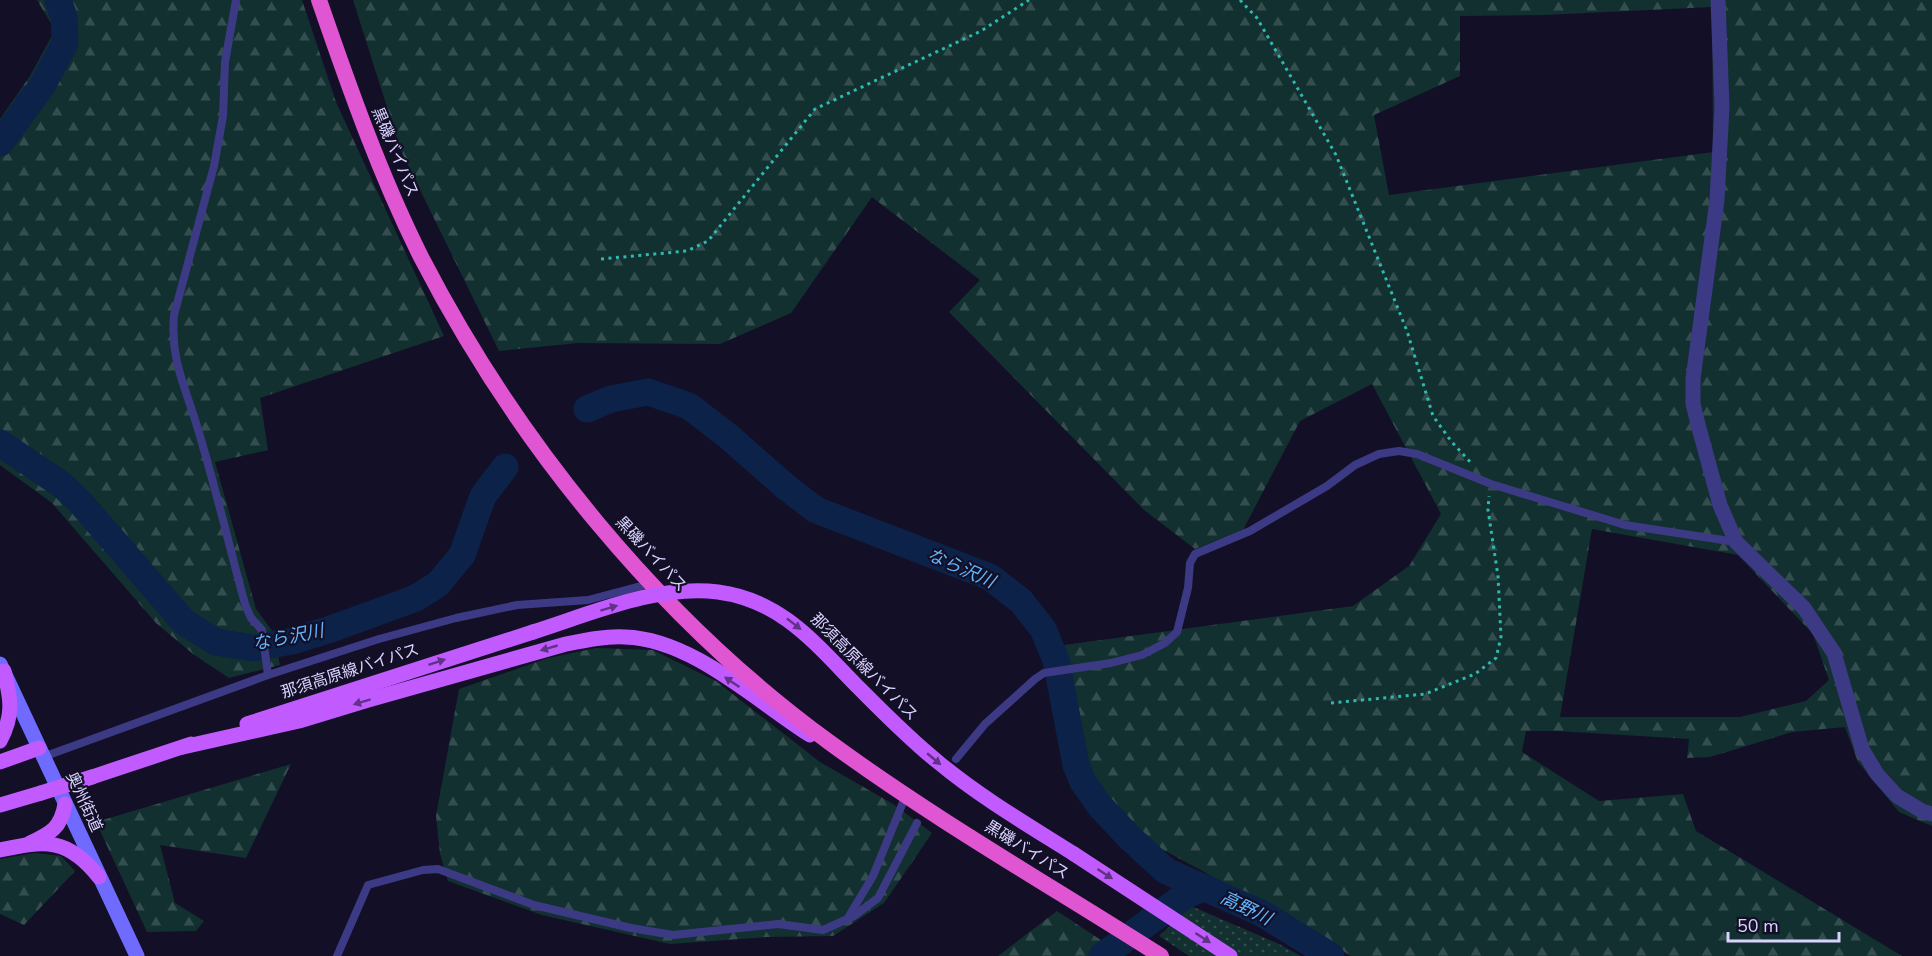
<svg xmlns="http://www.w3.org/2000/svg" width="1932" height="956" viewBox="0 0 1932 956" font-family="'Nunito Sans','Noto Sans JP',sans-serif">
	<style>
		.grass { fill: url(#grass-dots) }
		.forest { fill: url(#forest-firs); fill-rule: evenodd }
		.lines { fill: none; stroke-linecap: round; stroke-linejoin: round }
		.river { stroke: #0c2248; stroke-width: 27 }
		.path { stroke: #2fb8b0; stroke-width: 3; stroke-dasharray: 3 4.5; stroke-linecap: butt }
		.service { stroke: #3d3a85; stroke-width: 8 }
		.minor { stroke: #3d3a85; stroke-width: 15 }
		.secondary { stroke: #6f6bff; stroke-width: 15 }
		.primary { stroke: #c25bff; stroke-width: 15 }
		.trunk { stroke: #e055d1; stroke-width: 16 }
		.primary-bridge { stroke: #c25bff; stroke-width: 15 }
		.oneway { fill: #623188 }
		.labels { text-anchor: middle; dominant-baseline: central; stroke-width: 4.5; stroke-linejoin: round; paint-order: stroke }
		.street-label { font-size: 16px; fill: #d9d4ff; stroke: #130f26 }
		.water-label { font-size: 18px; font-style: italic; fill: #62b6ff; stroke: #130f26 }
	</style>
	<defs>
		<pattern id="grass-dots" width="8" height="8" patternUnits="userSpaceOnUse" patternTransform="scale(1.5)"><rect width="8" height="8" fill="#12302f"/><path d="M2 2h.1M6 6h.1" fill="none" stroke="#344d4e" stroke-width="1.8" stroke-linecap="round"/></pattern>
		<pattern id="forest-firs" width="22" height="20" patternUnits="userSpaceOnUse" patternTransform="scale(1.5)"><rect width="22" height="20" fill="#12302f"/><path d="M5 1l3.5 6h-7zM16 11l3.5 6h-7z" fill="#344d4e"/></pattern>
	</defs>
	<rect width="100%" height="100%" fill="#130f26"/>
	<polygon class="grass" points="1191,906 1279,944 1301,956 1189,956 1159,936"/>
	<g class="forest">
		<polygon points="37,0 302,0 336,102 444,336 260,398 268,450 215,462 256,609 273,632 280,665 229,678 193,654 156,623 52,503 0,465 0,119 30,76 55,30"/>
		<path d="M353,0H1932V826L1899,812L1858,762L1845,727L1792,732L1710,757L1687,758L1689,739L1557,731H1526L1522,752L1599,801L1683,794L1696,831L1902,956H1351L1275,910L1143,839L1094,779L1077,730L1064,645L1353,606L1409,566L1441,514L1372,384L1300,421L1243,530L1195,549L1144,510L949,312L980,280L872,197L791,313L720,344L578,343L499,351L401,151ZM1712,7L1713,152L1389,195L1374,115L1460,76V16L1544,15ZM1592,529L1738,555L1813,634L1829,680L1806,701L1740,717H1560Z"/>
		<polygon points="596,648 653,650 716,681 820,762 893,804 932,833 884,903 833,936 767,937 670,944 542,915 448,881 440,854 436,816 459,689 548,658"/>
		<polygon points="291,764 246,858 160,845 175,903 204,921 196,931 147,932 96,822"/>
		<polygon points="35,853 61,856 75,871 24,925 0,914 0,859"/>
		<polygon points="1057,911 1125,956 998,956"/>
	</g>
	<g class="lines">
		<g class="river">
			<polyline points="0,143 42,86 65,43 64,17 58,0"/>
			<polyline points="587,409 611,399 648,392 689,406 728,436 786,487 816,510 990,577 1021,601 1043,629 1056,660 1076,765 1083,782 1100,806 1129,837 1166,871 1261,913 1331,956"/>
			<polyline points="0,443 62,485 80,502 184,622 216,642 253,648 292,641 331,629 416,598 438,584 462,555 483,496 505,467"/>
			<polyline points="1102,956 1183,897 1204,887"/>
		</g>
		<g class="path">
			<polyline points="1240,0 1257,18 1336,155 1407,331 1433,416 1451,441 1472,464"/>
			<polyline points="601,259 687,251 708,241 815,109 981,31 1029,0"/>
			<polyline points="1331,703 1425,694 1475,674 1496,658 1501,637 1498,576 1488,510 1489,496"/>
		</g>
		<g class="service">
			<path d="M236,0L225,62L223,116L214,166L174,315C170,359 185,386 197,426C215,485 229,545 245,604L251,618L262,630L268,675"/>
			<polyline points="43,757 268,675 379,639 456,618 517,605 588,600 652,583"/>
			<polyline points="956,759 985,724 1035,679 1044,673 1111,663 1142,655 1165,643 1177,632 1188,588 1190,563 1195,554 1250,531 1327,486 1355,465 1379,454 1399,451 1417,454 1491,484 1625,525 1736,542"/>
			<polyline points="849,916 873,876 906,795"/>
			<polyline points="337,956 368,885 423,870 438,869 534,905 631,928 673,935 778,924 823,930 854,916 878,898 917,823"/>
		</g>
		<polyline class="minor" points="1718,0 1722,107 1717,200 1693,379 1693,404 1699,428 1720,505 1736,542 1804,608 1834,653 1862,749 1877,774 1897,796 1922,811 1932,814"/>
		<polyline class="secondary" points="0,664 137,956"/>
		<g class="primary">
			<polyline points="247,724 533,632"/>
			<path d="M0,741C14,715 11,699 4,671"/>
			<path d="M183,747L299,721L368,700L566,644C586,640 605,636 625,637C692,639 756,701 810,735"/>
			<polyline points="0,762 39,748"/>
			<polyline points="92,777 191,744"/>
			<polyline points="0,805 41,793"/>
			<path d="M30,843C51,833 61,828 65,804"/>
			<path d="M0,850C46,840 68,838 99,877"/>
			<polyline points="1074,854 1230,956"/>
		</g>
		<path class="trunk" d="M319,0C349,87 380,175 421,257C517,443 659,618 829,742C934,819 1051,886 1161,956"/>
		<g class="primary-bridge">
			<path d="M533,632C590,614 658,584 718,592C780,600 814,642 855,684C882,711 908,738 938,762C980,797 1028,825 1074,854"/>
			<polyline points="41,793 92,777"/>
		</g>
	</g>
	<defs><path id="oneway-solid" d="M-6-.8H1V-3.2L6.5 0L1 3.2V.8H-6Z" transform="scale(1.5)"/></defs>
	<g class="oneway">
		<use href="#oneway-solid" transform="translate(609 608) rotate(-17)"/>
		<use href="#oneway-solid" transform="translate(794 624) rotate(38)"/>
		<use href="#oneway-solid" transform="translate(549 648) rotate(164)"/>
		<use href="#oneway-solid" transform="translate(437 662) rotate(-18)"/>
		<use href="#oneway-solid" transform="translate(732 682) rotate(-146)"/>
		<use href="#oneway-solid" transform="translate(362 702) rotate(163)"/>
		<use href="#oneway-solid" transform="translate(934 759) rotate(40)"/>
		<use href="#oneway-solid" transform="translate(1105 874) rotate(33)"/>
		<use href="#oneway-solid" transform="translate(1203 938) rotate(33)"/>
	</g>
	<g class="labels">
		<g class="street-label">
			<text transform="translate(395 152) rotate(67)">黒磯バイパス</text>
			<text transform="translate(651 554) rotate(47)">黒磯バイパス</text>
			<text transform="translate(864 667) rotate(45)">那須高原線バイパス</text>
			<text transform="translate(350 671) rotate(-18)">那須高原線バイパス</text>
			<text transform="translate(84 802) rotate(65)">奥州街道</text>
			<text transform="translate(1027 850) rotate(32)">黒磯バイパス</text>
		</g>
		<g class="water-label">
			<text transform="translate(961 568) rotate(24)">なら沢川</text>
			<text transform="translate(288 637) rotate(-11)">なら沢川</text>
			<text transform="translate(1246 908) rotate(26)">高野川</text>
		</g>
	</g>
	<path d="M1728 932v9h111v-9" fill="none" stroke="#d9d4ff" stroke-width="3"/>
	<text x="1737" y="932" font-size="18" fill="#d9d4ff" stroke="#130f26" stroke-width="4.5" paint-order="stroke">50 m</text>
</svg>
